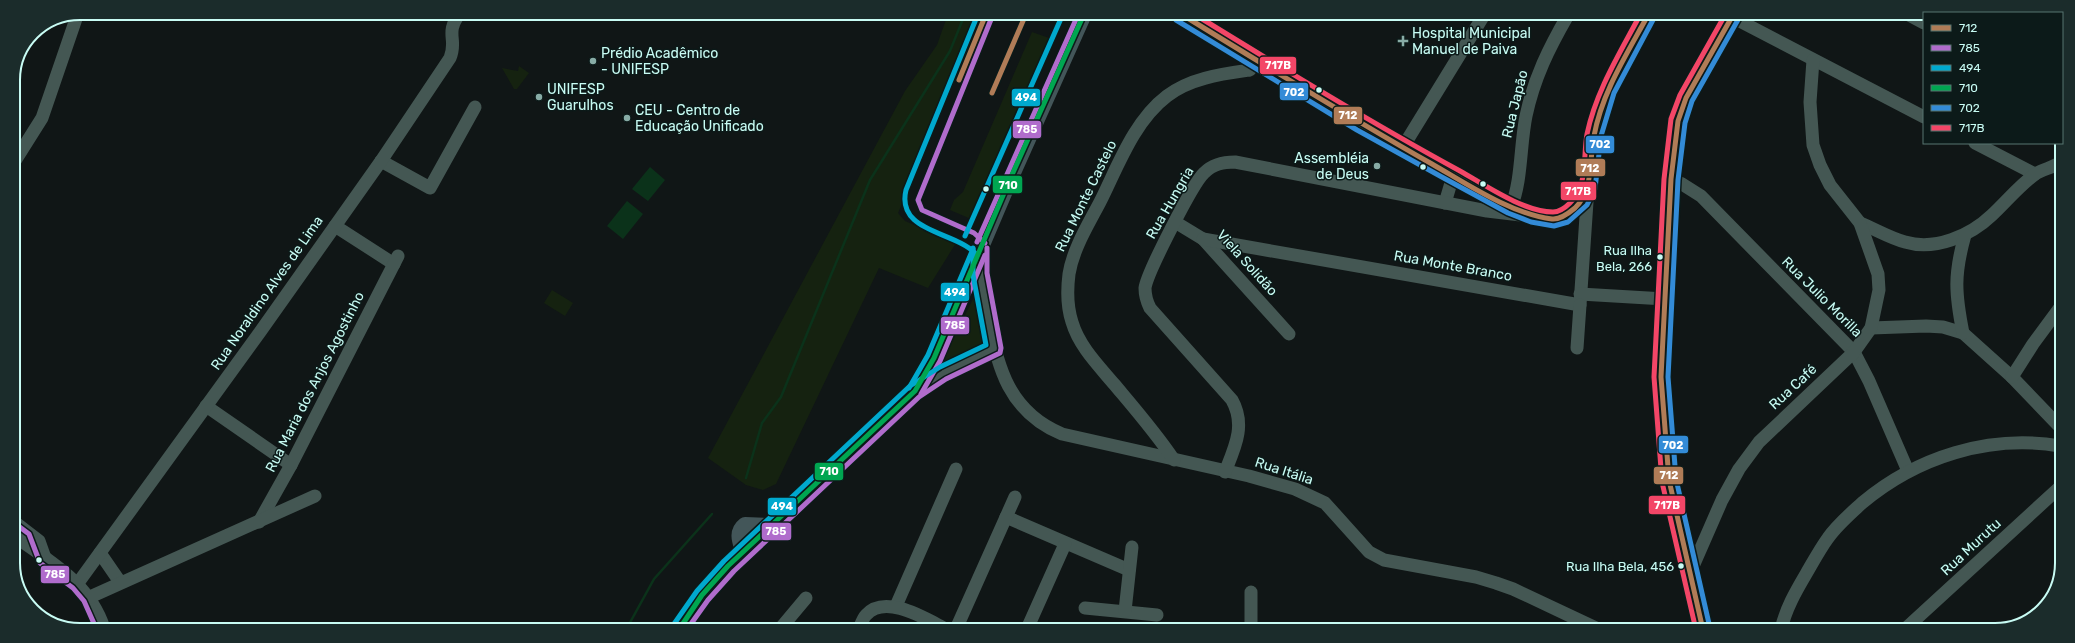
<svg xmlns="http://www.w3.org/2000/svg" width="2075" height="643" viewBox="0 0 2075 643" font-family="Rubik,sans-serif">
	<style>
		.green { fill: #152210 }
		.water { fill: #0b321a }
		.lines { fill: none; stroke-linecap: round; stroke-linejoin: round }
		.stream { stroke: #0b321a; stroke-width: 2.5 }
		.minor { stroke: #445753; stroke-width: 13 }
		.major { stroke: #435659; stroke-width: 16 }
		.bus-1-casing { stroke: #0c1a19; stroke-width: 8 }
		.bus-2-casing { stroke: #0c1a19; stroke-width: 8 }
		.bus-3-casing { stroke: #0c1a19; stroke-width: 8 }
		.bus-4-casing { stroke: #0c1a19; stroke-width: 8 }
		.bus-5-casing { stroke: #0c1a19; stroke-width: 8 }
		.bus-6-casing { stroke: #0c1a19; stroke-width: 8 }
		.bus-1 { stroke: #b07c57; stroke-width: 5 }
		.bus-2 { stroke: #b06ccc; stroke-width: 5 }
		.bus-3 { stroke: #00a9ce; stroke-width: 5 }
		.bus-4 { stroke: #00a651; stroke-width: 5 }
		.bus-5 { stroke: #338bd7; stroke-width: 5 }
		.bus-6 { stroke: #f34667; stroke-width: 5 }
		.poi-dot { fill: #88aca6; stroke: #0c1a19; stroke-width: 1.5 }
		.bus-dot { fill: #c8fcf4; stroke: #0c1a19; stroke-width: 1.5 }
		.labels { text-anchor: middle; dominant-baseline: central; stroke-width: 3; stroke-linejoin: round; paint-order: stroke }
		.bus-label { font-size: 13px; fill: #c8fcf4; stroke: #0c1a19; text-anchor: end }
		.poi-label { font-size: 14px; fill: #c8fcf4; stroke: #0c1a19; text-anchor: start }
		.street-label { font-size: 14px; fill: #c8fcf4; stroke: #0c1a19 }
		.rim { fill: none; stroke: #c8fcf4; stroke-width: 2 }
		.line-badge { stroke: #0c1a19; stroke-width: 1.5 }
		.badge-label { font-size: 11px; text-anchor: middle; font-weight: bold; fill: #fff }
	</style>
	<rect width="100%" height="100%" fill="#101616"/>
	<g class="green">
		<polygon points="948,14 980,14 898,213 905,221 956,243 928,288 879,268 776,484 763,490 746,485 708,458 905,91 937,45"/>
		<polygon points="1032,32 1049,38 971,219 950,210 954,200 963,192"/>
		<polygon points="519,66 529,73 517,89 514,89 502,68 518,71"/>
		<polygon points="552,290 573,303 565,316 544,303"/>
		<polygon points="975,295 987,347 939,368"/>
	</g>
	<g class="water">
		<polygon points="650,167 665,180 648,201 632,189"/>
		<polygon points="627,201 643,214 623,239 607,226"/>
	</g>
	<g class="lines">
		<g class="stream">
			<polyline points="746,478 762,423 781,397 870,180 950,51 965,14"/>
			<polyline points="627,628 654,579 712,514"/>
		</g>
		<g class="minor">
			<polyline points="1180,14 1361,124 1453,176 1520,210"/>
			<polyline points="1909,15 1924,23"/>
			<polyline points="1732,17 1924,117"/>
			<polyline points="1975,143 2035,174"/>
			<polyline points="1403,147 1484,15"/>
			<polyline points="381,161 430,188 475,107"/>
			<polyline points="13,164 42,118 78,13"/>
			<polyline points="1671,179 1682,184 1701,196 1854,352 1869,381 1908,471"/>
			<polyline points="1445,203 1453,176"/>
			<path d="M1511,207C1522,181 1520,145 1526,116C1534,78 1549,48 1568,15"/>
			<polyline points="1175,222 1203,239 1289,334"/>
			<path d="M1860,223C1875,229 1890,238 1905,242C1935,251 1970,236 1992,215C2006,202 2018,187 2034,175C2042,169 2053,168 2061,162"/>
			<polyline points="335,226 394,264"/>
			<polyline points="1203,239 1580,305 1588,187 1594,135 1608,90 1648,15"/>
			<path d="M980,252C980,274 984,294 988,316C997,367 1009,412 1062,434L1249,476L1295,489L1325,503L1369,552L1384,560L1476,577L1496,583L1513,589L1600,630"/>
			<polyline points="1580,294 1665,299"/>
			<polyline points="1871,328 1926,326 1943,327 1963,333 2012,377 2060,427"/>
			<path d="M1963,333C1955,293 1954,274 1965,235"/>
			<polyline points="1577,348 1580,305"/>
			<polyline points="2012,377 2033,344 2061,306"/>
			<polyline points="915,391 943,373 994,349"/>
			<polyline points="206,406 291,465"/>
			<path d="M1174,460C1156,433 1135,409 1114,384C1098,365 1079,346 1072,322C1067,307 1067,290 1069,274C1073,249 1088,225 1100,202C1118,166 1134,121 1167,96C1190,78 1222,74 1250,70L1256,60"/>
			<path d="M1225,472C1235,447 1246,425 1232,400L1150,308C1147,302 1145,295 1145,288C1147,273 1193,183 1204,173C1213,164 1223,162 1235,162L1487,211L1554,219C1573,214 1580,203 1588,187"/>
			<polyline points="1006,517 1129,570"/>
			<polyline points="13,521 39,541 45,558"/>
			<polyline points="259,522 291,465 398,256"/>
			<path d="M13,535C50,562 89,582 104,628"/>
			<polyline points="100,553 120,582"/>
			<polyline points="1691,571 1722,500 1739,469 1759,442 1854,352 1871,328 1879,290 1878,274 1860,223 1830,185 1820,165 1813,145 1810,102 1813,60"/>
			<path d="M78,583L260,332L381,161L450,58C458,39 444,34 460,13"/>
			<polyline points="1251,592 1251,629"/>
			<polyline points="90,597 315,496"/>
			<polyline points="896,606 956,469"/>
			<polyline points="1085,608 1157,615"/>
			<polyline points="1125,611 1132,547"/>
			<polyline points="780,629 806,598"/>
			<path d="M859,629C861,624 863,618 866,615C885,593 926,619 946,629"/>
			<polyline points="956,629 1015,497"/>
			<polyline points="1027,629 1065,544"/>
			<polyline points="1703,630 1669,480 1661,377 1671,179 1678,121 1686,98 1700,73 1733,15"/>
			<path d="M1781,630C1785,610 1796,591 1806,574C1813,562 1820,549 1828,538C1837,525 1850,514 1862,503C1917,457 1989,434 2060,446"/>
			<polyline points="1904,630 2060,487"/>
		</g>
		<g class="major">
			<path d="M743,551C740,541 736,532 745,525L770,526"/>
			<path d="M680,628C706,582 748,547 786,511C829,471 872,431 915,391L934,358L1007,186L1084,14"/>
		</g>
		<defs>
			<g id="bus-1">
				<path d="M1181,14C1264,65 1347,116 1432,164C1467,184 1511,214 1552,219C1560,220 1569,213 1575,208C1594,190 1589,159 1594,136C1602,92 1627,54 1648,15"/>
				<polyline points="959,80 986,14"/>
				<polyline points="992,93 1026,14"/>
				<polyline points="1703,630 1669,480 1661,377 1671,179 1678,121 1686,98 1733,15"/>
			</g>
			<g id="bus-2">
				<polyline points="977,242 1077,17"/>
				<polyline points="985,243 974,233 922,210 918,200 992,17"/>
				<polyline points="921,394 940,361 985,255"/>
				<polyline points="13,522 29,534 40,563 73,588 84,601 96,628"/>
				<polyline points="688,628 708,600 734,571 919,397 946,379 1000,353 1001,348 987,273 987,248"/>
			</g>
			<g id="bus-3">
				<polyline points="965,236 1063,14"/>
				<path d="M975,253C953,231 896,232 906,190L978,14"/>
				<polyline points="909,388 928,355 973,249"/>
				<polyline points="674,624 697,591 724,561 910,386 940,367 986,345 973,275 973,248"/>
			</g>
			<polyline id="bus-4" points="680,628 702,595 728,566 915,391 934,358 1007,186 1084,14"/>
			<g id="bus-5">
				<polyline points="1176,20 1357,130 1440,176 1508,213 1531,222 1554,226 1568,222 1587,205 1595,189 1601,136 1614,93 1654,18"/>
				<polyline points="1710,628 1676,479 1668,377 1678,180 1685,123 1692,101 1739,18"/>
			</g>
			<g id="bus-6">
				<path d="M1194,14C1282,68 1370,122 1460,171C1485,185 1524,212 1553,212C1559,212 1566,207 1570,203C1588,187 1583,156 1587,134C1596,91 1620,53 1640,15"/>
				<polyline points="1696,630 1662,482 1654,377 1664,179 1671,119 1680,95 1725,15"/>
			</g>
		</defs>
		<use href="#bus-1" class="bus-1-casing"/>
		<use href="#bus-2" class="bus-2-casing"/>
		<use href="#bus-3" class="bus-3-casing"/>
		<use href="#bus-4" class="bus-4-casing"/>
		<use href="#bus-5" class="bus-5-casing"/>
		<use href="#bus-6" class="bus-6-casing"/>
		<use href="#bus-1" class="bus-1"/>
		<use href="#bus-2" class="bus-2"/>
		<use href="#bus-3" class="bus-3"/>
		<use href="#bus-4" class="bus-4"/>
		<use href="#bus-5" class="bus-5"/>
		<use href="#bus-6" class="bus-6"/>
	</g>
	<g class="poi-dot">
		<path d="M1401 35h4v4h4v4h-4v4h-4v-4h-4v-4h4z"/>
		<circle cx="593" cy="61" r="4"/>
		<circle cx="539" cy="97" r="4"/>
		<circle cx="627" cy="118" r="4"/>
		<circle cx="1377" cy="166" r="4"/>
	</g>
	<g class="bus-dot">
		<circle cx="1319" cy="90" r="3.5"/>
		<circle cx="1423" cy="167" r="3.5"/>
		<circle cx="1483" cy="184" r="3.5"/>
		<circle cx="986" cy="189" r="3.5"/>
		<circle cx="1660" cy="257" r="3.5"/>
		<circle cx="39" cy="560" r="3.5"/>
		<circle cx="1681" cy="566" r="3.5"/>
	</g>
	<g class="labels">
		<g class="bus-label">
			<text x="1652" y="250">Rua Ilha<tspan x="1652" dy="16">Bela, 266</tspan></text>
			<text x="1674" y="566">Rua Ilha Bela, 456</text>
		</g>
		<g class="poi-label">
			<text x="1412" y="33">Hospital Municipal<tspan x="1412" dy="16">Manuel de Paiva</tspan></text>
			<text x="601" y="53">Prédio Acadêmico<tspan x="601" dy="16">- UNIFESP</tspan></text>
			<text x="547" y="89">UNIFESP<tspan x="547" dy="16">Guarulhos</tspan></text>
			<text x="635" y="110">CEU - Centro de<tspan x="635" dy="16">Educação Unificado</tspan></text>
			<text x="1369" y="158" text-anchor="end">Assembléia<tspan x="1369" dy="16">de Deus</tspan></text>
		</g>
		<g class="street-label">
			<text transform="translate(1515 104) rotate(-76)">Rua Japão</text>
			<text transform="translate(1086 196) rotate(-64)">Rua Monte Castelo</text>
			<text transform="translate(1170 203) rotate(-60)">Rua Hungria</text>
			<text transform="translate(1247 263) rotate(48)">Viela Solidão</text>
			<text transform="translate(1453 266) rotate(10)">Rua Monte Branco</text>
			<text transform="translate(267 293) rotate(-55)">Rua Noraldino Alves de Lima</text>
			<text transform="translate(1822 297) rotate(45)">Rua Julio Morilla</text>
			<text transform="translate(315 382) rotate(-63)">Rua Maria dos Anjos Agostinho</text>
			<text transform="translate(1793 387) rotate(-43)">Rua Café</text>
			<text transform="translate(1284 471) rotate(18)">Rua Itália</text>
			<text transform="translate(1971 547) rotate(-43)">Rua Murutu</text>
		</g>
	</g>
	<path d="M0 0H2075V643H0ZM80 20H1995A60 60 0 0 1 2055 80V563A60 60 0 0 1 1995 623H80A60 60 0 0 1 20 563V80A60 60 0 0 1 80 20Z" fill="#1b2c2b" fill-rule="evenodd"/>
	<path class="rim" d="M80 20H1995A60 60 0 0 1 2055 80V563A60 60 0 0 1 1995 623H80A60 60 0 0 1 20 563V80A60 60 0 0 1 80 20Z"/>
	<g class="line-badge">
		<rect x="1259" y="56" width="38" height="19" rx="4" fill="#f34667"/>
		<rect x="1279" y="82" width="30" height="19" rx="4" fill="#338bd7"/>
		<rect x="1011" y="88" width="30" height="19" rx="4" fill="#00a9ce"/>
		<rect x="1333" y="106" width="30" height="19" rx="4" fill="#b07c57"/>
		<rect x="1012" y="120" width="30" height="19" rx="4" fill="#b06ccc"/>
		<rect x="1585" y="135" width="30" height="19" rx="4" fill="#338bd7"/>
		<rect x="1575" y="158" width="31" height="19" rx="4" fill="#b07c57"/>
		<rect x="992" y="175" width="31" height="19" rx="4" fill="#00a651"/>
		<rect x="1560" y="181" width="37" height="20" rx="4" fill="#f34667"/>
		<rect x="940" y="282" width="30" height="20" rx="4" fill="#00a9ce"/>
		<rect x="940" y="316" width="30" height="19" rx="4" fill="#b06ccc"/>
		<rect x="1658" y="435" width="31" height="19" rx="4" fill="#338bd7"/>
		<rect x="814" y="462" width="30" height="19" rx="4" fill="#00a651"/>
		<rect x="1653" y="466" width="31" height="19" rx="4" fill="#b07c57"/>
		<rect x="1648" y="495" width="38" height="20" rx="4" fill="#f34667"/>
		<rect x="767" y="497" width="30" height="19" rx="4" fill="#00a9ce"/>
		<rect x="761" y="522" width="31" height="19" rx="4" fill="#b06ccc"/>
		<rect x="40" y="565" width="30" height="19" rx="4" fill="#b06ccc"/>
	</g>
	<g class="badge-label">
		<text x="1278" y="69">717B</text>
		<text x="1294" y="96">702</text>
		<text x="1026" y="101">494</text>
		<text x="1348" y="119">712</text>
		<text x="1027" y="133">785</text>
		<text x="1600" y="148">702</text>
		<text x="1590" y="172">712</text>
		<text x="1008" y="189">710</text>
		<text x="1578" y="195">717B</text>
		<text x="955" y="296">494</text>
		<text x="955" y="329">785</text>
		<text x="1673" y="449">702</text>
		<text x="829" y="475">710</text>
		<text x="1669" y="479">712</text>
		<text x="1667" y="509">717B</text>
		<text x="782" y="510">494</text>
		<text x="776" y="535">785</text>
		<text x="55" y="578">785</text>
	</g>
	<rect x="1923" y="12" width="140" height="132" fill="#0c1a19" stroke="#577471"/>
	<rect x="1931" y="25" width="20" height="6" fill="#b07c57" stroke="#577471"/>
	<text x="1959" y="32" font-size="12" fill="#c8fcf4">712</text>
	<rect x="1931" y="45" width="20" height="6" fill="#b06ccc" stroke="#577471"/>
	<text x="1959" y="52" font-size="12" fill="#c8fcf4">785</text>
	<rect x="1931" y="65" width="20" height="6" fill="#00a9ce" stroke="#577471"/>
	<text x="1959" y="72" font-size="12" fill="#c8fcf4">494</text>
	<rect x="1931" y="85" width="20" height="6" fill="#00a651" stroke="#577471"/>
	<text x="1959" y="92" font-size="12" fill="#c8fcf4">710</text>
	<rect x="1931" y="105" width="20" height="6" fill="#338bd7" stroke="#577471"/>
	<text x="1959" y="112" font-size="12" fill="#c8fcf4">702</text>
	<rect x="1931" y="125" width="20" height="6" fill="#f34667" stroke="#577471"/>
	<text x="1959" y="132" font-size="12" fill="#c8fcf4">717B</text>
</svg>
